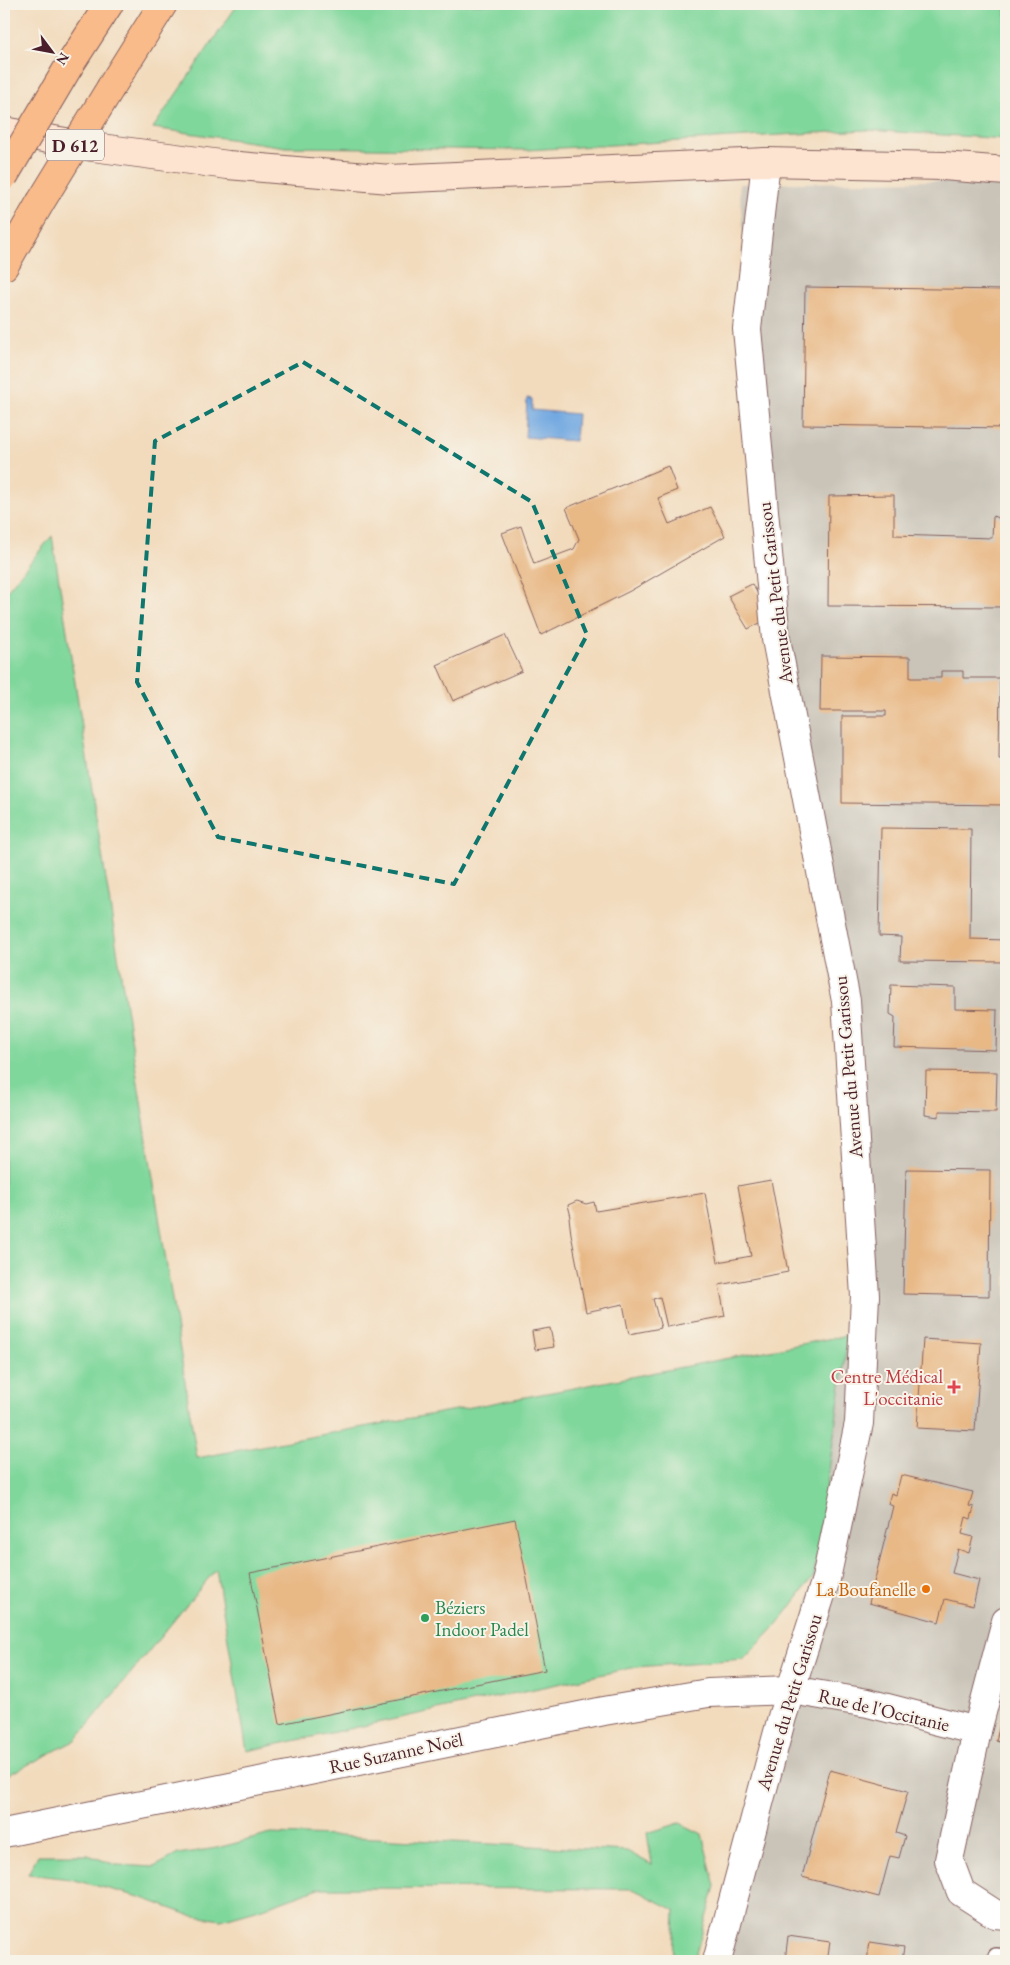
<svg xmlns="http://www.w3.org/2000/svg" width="1010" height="1965" viewBox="0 0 1010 1965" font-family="'EB Garamond',serif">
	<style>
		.industrial { fill: #c9c3b8 }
		.green { fill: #7fd79b; stroke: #647b63 }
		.water { fill: #73a9e1; stroke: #5e6486 }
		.building { fill: #e8b885 }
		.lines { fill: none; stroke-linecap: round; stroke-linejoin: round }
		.lane-casing { stroke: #85615e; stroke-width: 18 }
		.street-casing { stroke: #85615e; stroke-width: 30 }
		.secondary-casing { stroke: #85615e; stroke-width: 30 }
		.highway-casing { stroke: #85615e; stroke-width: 30 }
		.lane { stroke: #fff; stroke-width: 15 }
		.street { stroke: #fff; stroke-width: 28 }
		.secondary { stroke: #fde4d1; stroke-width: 28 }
		.highway { stroke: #fabb8b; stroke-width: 28 }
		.highway-bridge-casing { stroke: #85615e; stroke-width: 30; stroke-linecap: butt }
		.highway-bridge { stroke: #fabb8b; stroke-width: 28 }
		.marked { fill: none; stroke: #0f766e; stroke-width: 4; stroke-dasharray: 10 6; stroke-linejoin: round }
		.health-dot { fill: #e0444e; stroke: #f7f3e8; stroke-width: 2 }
		.food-dot { fill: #e8710a; stroke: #f7f3e8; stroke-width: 2 }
		.leisure-dot { fill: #2e9e5b; stroke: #f7f3e8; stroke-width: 2 }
		.labels { text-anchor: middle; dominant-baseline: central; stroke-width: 4; stroke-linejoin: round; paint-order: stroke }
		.shield { fill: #f7f3e8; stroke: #7e5f64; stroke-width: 1 }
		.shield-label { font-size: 18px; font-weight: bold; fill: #4a1f2b }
		.street-label { font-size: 19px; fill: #4a1f2b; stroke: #f7f3e8 }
		.health-label { font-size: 19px; fill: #be3a42; stroke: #f7f3e8; text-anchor: end }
		.food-label { font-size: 19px; fill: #c56008; stroke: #f7f3e8; text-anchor: end }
		.leisure-label { font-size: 19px; fill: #27864d; stroke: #f7f3e8; text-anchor: start }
	</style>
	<rect width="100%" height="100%" fill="#f7f3e8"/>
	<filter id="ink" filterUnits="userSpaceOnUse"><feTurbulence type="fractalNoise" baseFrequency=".02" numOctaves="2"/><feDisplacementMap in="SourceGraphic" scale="10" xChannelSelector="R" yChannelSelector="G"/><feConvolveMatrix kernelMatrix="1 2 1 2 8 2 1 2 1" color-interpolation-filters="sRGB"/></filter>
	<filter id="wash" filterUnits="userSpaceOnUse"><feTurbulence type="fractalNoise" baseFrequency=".0096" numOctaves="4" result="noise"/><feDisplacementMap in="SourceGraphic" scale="20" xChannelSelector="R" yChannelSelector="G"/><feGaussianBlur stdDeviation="1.12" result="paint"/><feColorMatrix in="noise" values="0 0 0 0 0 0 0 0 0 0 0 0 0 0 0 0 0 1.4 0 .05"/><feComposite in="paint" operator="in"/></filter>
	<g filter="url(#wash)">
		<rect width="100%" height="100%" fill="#f2dbbd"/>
		<polygon class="industrial" points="1006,180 1006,1961 723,1961 814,1576 848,1335 849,1084 781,671 739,184"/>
		<g class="green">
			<polygon points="238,4 1006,4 1006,139 866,130 527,150 286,147 153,128"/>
			<polygon points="52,536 197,1458 579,1387 848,1335 814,1576 777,1625 744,1659 636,1667 247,1751 216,1569 76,1740 4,1777 4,594"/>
			<polygon points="680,1823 702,1834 715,1886 694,1961 673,1961 675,1910 633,1889 319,1888 263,1908 221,1920 189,1915 140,1897 70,1879 28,1874 38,1855 88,1855 116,1865 154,1867 178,1854 217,1848 271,1834 337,1836 627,1851 652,1865 647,1833"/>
		</g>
		<polygon class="water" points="527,398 532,399 532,410 577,414 575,441 525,437"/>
		<g id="blocks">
			<g class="building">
				<polygon points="805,287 1006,290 1006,428 803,425"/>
				<polygon points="668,466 677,490 658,498 669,524 710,507 725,536 630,591 541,635 502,533 521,526 534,564 574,549 579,539 566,508"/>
				<polygon points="894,495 894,535 992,538 993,516 1006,521 1006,607 828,606 829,496"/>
				<polygon points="752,584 772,617 748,629 728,596"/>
				<polygon points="505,635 522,671 453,701 437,665"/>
				<polygon points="821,656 910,657 910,678 941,678 941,671 963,671 963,678 1000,678 999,759 1006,759 1006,805 842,803 842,716 886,716 886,711 820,711"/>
				<polygon points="881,828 971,829 970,939 1006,940 1006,962 900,961 901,937 879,936"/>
				<polygon points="891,985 955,987 955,1009 997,1010 996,1050 894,1047 895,1017 890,1014"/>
				<polygon points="926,1071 997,1072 996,1112 939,1111 939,1117 925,1115"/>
				<polygon points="906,1169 990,1170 989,1296 903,1294"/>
				<polygon points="771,1180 788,1272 719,1285 725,1316 667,1327 660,1297 653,1299 661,1328 629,1334 623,1304 586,1312 571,1234 569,1218 571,1217 568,1205 577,1201 586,1204 594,1202 596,1211 705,1193 718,1262 751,1256 738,1186"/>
				<polygon points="550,1328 554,1347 535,1350 532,1331"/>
				<polygon points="923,1339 981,1343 975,1431 917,1428"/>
				<polygon points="901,1475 973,1492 969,1506 974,1507 971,1519 966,1517 962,1534 973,1537 969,1553 958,1549 952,1573 979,1580 973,1606 945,1599 939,1622 869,1603 893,1506 888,1504 891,1493 896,1495"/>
				<polygon points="515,1519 545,1670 280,1724 250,1573"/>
				<polygon points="1002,1715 1006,1716 1006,1744 996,1741"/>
				<polygon points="830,1770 908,1791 896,1833 905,1836 899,1858 890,1856 879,1897 802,1877"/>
				<polygon points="788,1936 830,1942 827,1961 785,1961"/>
				<polygon points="870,1942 904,1947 902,1961 867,1961"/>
			</g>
		</g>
	</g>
	<g filter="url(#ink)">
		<use href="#blocks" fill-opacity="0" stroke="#85615e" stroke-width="1"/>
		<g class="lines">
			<defs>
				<polyline id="lane" points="995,1961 996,1956 1006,1957"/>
				<g id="street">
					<polyline points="1006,1621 977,1731 949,1860 961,1892 995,1914 1006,1915"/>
					<polyline points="4,1833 604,1711 708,1693 791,1690 868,1703 977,1731"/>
					<polyline points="717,1961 782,1717 826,1579 859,1423 865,1296 846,1001 776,639 747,329 766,162"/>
				</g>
				<polyline id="secondary" points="4,131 93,147 228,165 390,179 766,162 943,166 1006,171"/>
				<g id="highway">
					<polyline points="69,66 109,4"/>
					<polyline points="111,87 163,4"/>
					<polyline points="4,266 40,203"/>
				</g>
			</defs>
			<use href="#lane" class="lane-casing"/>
			<use href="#street" class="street-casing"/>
			<use href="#secondary" class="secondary-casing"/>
			<use href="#highway" class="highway-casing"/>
			<use href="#lane" class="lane"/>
			<use href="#street" class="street"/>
			<use href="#secondary" class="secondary"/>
			<use href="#highway" class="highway"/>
			<defs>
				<g id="highway-bridge">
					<polyline points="4,176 69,66"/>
					<polyline points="40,203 111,87"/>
				</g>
			</defs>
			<use href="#highway-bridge" class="highway-bridge-casing"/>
			<use href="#highway-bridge" class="highway-bridge"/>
		</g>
	</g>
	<path class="marked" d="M303,362L532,502L587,635L454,884L218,837L137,682L155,441Z"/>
	<path class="health-dot" d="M951.5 1379.5h5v5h5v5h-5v5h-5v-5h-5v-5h5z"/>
	<circle class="food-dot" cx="926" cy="1589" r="5"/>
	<circle class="leisure-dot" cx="425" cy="1618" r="5"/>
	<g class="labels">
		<rect class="shield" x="46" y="129.5" width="58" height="31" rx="4"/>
		<g class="shield-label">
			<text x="75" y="145">D 612</text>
		</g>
		<g class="street-label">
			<text transform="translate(775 593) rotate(-97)">Avenue du Petit Garissou</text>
			<text transform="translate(848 1067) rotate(-95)">Avenue du Petit Garissou</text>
			<text transform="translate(789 1702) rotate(-73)">Avenue du Petit Garissou</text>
			<text transform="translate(884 1710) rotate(13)">Rue de l'Occitanie</text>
			<text transform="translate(396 1753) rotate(-12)">Rue Suzanne Noël</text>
		</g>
		<g class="health-label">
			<text x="943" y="1376">Centre Médical<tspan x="943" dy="22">L'occitanie</tspan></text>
		</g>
		<g class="food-label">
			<text x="916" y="1589">La Boufanelle</text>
		</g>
		<g class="leisure-label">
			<text x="435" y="1607">Béziers<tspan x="435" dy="22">Indoor Padel</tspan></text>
		</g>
	</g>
	<rect width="1010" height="1965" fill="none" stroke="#f7f3e8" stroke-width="20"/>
	<g transform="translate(52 52) rotate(122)" stroke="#f7f3e8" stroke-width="4" paint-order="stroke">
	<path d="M0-4L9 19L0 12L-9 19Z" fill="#4a1f2b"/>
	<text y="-8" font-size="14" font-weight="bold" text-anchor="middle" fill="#4a1f2b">N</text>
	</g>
</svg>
